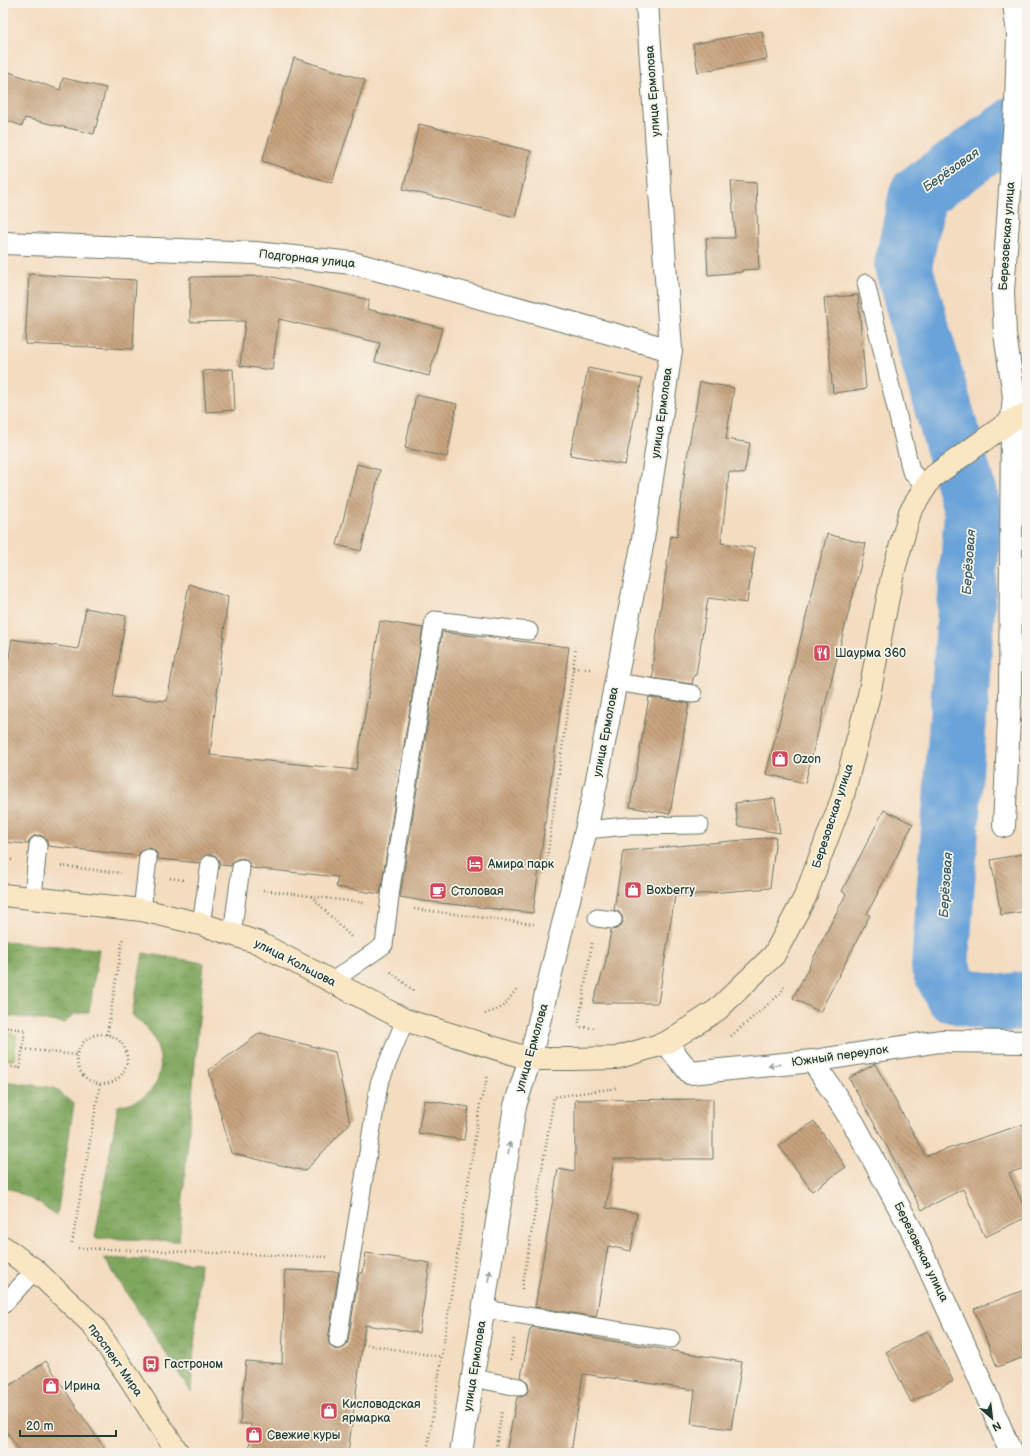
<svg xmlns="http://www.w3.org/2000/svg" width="1030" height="1456" viewBox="0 0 1030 1456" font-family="'Balsamiq Sans',sans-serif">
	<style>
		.grass { fill: url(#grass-dots); stroke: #5f7e4e }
		.forest { fill: url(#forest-crowns); stroke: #4f7248 }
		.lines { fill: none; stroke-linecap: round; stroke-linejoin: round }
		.river { stroke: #6aa3d9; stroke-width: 58 }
		.building { fill: url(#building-back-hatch) }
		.lane-casing { stroke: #6a7565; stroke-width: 19 }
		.street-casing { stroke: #6a7565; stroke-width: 24 }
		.secondary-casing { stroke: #6a7565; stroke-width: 24 }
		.path { stroke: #6a7565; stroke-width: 2.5; stroke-dasharray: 1 3; stroke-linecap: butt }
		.lane { stroke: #fff; stroke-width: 17 }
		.street { stroke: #fff; stroke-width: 22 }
		.secondary { stroke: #fbe6c4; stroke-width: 22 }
		.oneway { stroke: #8f9e9a }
		.labels { text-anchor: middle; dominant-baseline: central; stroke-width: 3.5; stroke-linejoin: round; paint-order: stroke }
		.street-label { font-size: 12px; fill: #1f3d34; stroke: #f7f3e8 }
		.poi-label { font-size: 12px; fill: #1f3d34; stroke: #f7f3e8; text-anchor: start }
		.water-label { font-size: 13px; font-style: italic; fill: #365c66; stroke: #f7f3e8 }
	</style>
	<defs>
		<pattern id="grass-dots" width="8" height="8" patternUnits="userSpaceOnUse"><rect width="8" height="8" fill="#9fc069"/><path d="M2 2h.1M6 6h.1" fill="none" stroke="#819d57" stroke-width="1.8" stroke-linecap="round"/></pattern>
		<pattern id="forest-crowns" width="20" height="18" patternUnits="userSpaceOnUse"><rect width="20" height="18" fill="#7fa65d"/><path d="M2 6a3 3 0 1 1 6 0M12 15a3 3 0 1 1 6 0" fill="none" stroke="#67884e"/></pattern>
		<pattern id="building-back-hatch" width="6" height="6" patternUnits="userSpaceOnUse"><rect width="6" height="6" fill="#c7a37e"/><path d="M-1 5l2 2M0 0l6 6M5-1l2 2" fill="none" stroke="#a18668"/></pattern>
	</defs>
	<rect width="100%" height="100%" fill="#f7f3e8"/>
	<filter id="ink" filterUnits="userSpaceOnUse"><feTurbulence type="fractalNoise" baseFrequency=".025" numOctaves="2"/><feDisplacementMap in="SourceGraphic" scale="8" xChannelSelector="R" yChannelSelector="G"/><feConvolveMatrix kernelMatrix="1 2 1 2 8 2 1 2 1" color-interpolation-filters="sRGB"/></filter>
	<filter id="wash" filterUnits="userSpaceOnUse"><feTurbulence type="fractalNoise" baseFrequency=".012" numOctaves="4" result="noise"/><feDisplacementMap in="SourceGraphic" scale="16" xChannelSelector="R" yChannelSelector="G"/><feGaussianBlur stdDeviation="0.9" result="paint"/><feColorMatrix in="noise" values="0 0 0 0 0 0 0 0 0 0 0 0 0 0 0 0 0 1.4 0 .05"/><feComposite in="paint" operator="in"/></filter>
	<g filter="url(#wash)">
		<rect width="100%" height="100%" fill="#f4dcc0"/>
		<polygon class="grass" points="3,1033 17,1035 14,1060 3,1059"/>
		<g class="forest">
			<polygon points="3,942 99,949 89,1012 75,1014 64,1023 3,1015"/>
			<path d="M143,953L204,963L179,1241L95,1238L118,1106C129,1103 141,1101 149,1092C167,1074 162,1046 146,1027C142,1023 136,1019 132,1015Z"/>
			<polygon points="3,1081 55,1088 65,1097 74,1103 57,1216 40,1204 3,1185"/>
			<polygon points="104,1258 200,1263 191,1392"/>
		</g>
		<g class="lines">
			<polyline class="river" points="1027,117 918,194 903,266 973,512 940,967 953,994 998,1004 1027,1000"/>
		</g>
		<g id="blocks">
			<g class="building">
				<polygon points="762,31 767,59 698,72 693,44"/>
				<polygon points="294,58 365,80 332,183 262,161"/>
				<polygon points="3,70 60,90 63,78 106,88 94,134 25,118 22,126 3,119"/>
				<polygon points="419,124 531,151 515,217 403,189"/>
				<polygon points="731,181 756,183 759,269 742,270 742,272 708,275 706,238 735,238"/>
				<polygon points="29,274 136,280 133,349 25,344"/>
				<polygon points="269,276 369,300 367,309 442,328 429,376 375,362 380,343 279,319 272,370 240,366 245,321 190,322 190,277"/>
				<polygon points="858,295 866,389 833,393 824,298"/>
				<polygon points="588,368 642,379 625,465 570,455"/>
				<polygon points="233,369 235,410 206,412 203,371"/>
				<polygon points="700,382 734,388 726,439 750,443 744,474 729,472 721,543 755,548 747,603 708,598 696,675 694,675 692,684 652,678 654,669 652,669 671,536 677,537 685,469"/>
				<polygon points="416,395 457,404 447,457 405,448"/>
				<polygon points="357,464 380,470 361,551 337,545"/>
				<polygon points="827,534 866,544 805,783 766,774"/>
				<polygon points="189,584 228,597 210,755 356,770 380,621 423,628 380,894 336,887 338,877 251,868 250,864 247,860 243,858 237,859 233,862 231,866 220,865 219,861 216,856 211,854 206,855 202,858 200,863 158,859 157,854 154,850 149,848 144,849 140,852 138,856 48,846 47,841 44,837 39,835 34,836 30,839 28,844 3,842 3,695 12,639 78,649 86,608 126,616 113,697 167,701"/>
				<polygon points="442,632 569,647 533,913 423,901 400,897"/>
				<polygon points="649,697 689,703 670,814 630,807"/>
				<polygon points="775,798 780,833 738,826 735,803"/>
				<polygon points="884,810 913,824 867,914 870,915 820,1012 793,998 846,894 842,891"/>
				<polygon points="776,837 770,888 675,896 658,1003 593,1003 605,965 611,930 617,929 621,926 623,922 622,916 619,912 614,910 623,851"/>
				<polygon points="1027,853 1027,911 1001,915 991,860"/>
				<polygon points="260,1033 335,1052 350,1123 305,1171 231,1153 209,1070"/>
				<polygon points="875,1064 926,1156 1027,1123 1027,1167 1009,1173 1027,1213 1027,1217 985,1237 963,1189 922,1210 849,1078"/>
				<polygon points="713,1099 713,1159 614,1159 606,1208 637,1213 631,1251 608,1246 596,1317 535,1307 558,1169 575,1172 575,1100"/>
				<polygon points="424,1100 469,1107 464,1140 418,1133"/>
				<polygon points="814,1121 846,1167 812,1191 779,1146"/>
				<polygon points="366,1253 430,1263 419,1333 365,1325 348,1453 249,1453 251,1424 240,1424 246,1361 282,1364 285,1270 339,1272 328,1339 329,1344 331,1347 336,1350 341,1349 345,1347 348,1342 359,1273 363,1273"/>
				<polygon points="1027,1289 1027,1356 997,1367 974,1309"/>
				<polygon points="532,1327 593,1337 593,1338 742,1362 731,1429 691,1424 695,1390 583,1374 571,1453 506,1453 517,1397 523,1396 526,1394 529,1389 528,1383 525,1379 521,1377 530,1329 531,1329"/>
				<polygon points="928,1331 953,1381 911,1402 886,1352"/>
				<polygon points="46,1361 78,1410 108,1453 21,1453 3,1426 3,1390"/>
			</g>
		</g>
	</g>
	<g filter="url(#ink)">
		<use href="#blocks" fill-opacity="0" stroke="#6a7565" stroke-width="1"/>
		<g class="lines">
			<defs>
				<g id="lane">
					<polyline points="866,283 911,471 925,486"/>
					<polyline points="616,682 693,694"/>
					<polyline points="586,830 627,826 700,825"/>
					<polyline points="33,898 38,845"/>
					<polyline points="142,910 148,858"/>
					<polyline points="597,918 613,920"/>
					<polyline points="201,924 210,864"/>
					<polyline points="232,934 241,868"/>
					<polyline points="331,982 384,945 392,881 434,620 529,631"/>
					<polyline points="3,1305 35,1270"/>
					<polyline points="484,1309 671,1339"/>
					<polyline points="338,1340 379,1084 405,1020"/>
					<polyline points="473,1378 519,1387"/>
				</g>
				<g id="street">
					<polyline points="3,243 255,253 353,263 671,350"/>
					<polyline points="1004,826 1010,697 1012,420 1014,396 1005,334 1003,292 1016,105 1018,34 1014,3"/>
					<polyline points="666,1043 690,1073 813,1061 940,1041 1027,1042"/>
					<polyline points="813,1061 854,1124 912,1231 976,1370 1011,1453"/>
					<polyline points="461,1453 515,1106 530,1059 586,830 597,779 642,546 671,350 647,3"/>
				</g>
				<g id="secondary">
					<polyline points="3,895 142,910 201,924 259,943 405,1020 530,1059 571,1059 616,1058 666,1043 717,1010 774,955 805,897 842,799 869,695 892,577 910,512 931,478 1012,420 1027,414"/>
					<polyline points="3,1247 35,1270 93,1325 129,1377 178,1453"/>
				</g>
			</defs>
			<use href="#lane" class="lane-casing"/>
			<use href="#street" class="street-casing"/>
			<use href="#secondary" class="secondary-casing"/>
			<g class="path">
				<polyline points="573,668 591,669"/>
				<polyline points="3,859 12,860"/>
				<polyline points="61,866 121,873"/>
				<polyline points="545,873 576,647"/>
				<polyline points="170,878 183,880"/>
				<polyline points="263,890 364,903"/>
				<polyline points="311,896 351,937"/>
				<polyline points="414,909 534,924"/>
				<polyline points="592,943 578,1027 597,1028"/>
				<polyline points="391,972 415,992"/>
				<polyline points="485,1014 503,1007 516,990"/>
				<polyline points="3,1027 25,1030 20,1068 3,1066"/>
				<circle cx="102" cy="1059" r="25"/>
				<polyline points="107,1035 123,937"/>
				<polyline points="731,1036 780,994 784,987"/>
				<polyline points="23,1049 77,1055"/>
				<polyline points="72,1243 100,1084"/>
				<polyline points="78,1248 327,1257"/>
				<polyline points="522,1289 554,1097 616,1088"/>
				<polyline points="363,1344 442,1357"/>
				<polyline points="511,1360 514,1339"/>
				<polyline points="427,1453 480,1104 488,1075"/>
				<polyline points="495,1453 502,1410"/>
			</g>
			<use href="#lane" class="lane"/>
			<use href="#street" class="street"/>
			<use href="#secondary" class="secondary"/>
		</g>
		<defs><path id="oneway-shaft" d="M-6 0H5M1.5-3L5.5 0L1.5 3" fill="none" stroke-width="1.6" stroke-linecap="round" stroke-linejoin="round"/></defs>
		<g class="oneway">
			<use href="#oneway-shaft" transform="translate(774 1065) rotate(174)"/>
			<use href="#oneway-shaft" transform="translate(509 1148) rotate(-81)"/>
			<use href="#oneway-shaft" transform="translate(489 1276) rotate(-81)"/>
		</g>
	</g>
	<defs>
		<symbol id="restaurant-square" viewBox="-11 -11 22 22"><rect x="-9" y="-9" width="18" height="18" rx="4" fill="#d1495b" stroke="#f7f3e8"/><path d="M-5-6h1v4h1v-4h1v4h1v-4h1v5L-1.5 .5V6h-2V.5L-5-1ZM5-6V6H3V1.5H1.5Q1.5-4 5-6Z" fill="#fff"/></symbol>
		<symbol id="shop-square" viewBox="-11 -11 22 22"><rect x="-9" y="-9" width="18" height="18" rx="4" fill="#d1495b" stroke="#f7f3e8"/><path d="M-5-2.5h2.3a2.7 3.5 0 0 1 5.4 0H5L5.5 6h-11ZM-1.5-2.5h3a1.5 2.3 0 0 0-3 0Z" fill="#fff"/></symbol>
		<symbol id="hotel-square" viewBox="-11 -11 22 22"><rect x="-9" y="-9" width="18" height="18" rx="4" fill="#d1495b" stroke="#f7f3e8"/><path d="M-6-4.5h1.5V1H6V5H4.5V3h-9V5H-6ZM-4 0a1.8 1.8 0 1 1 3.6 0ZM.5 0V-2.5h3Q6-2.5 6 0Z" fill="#fff"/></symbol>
		<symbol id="cafe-square" viewBox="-11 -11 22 22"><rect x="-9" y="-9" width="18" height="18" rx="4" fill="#d1495b" stroke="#f7f3e8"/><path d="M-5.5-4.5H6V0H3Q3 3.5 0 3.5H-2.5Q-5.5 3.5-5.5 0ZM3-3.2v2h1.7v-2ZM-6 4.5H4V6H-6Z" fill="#fff"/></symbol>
		<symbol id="bus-square" viewBox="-11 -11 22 22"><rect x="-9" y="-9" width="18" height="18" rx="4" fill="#d1495b" stroke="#f7f3e8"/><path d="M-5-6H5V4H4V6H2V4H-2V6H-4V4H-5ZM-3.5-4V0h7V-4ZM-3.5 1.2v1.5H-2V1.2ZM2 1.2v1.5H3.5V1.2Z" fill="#fff"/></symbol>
	</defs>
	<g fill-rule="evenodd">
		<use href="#restaurant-square" x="812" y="643" width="20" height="20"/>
		<use href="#shop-square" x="770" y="749" width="20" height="20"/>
		<use href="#hotel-square" x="465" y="854" width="20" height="20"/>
		<use href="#shop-square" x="623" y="880" width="20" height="20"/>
		<use href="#cafe-square" x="428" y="881" width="20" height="20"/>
		<use href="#bus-square" x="141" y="1354" width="20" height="20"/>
		<use href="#shop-square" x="41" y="1376" width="20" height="20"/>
		<use href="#shop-square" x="319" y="1401" width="20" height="20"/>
		<use href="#shop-square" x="244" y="1425" width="20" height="20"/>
	</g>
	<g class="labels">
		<g class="street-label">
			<text transform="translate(653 91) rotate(-94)">улица Ермолова</text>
			<text transform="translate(1007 236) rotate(-86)">Березовская улица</text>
			<text transform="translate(307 259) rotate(6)">Подгорная улица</text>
			<text transform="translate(662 413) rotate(-82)">улица Ермолова</text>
			<text transform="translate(606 732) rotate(-79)">улица Ермолова</text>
			<text transform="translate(833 816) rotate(-72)">Березовская улица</text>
			<text transform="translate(295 963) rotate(27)">улица Кольцова</text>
			<text transform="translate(532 1048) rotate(-74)">улица Ермолова</text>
			<text transform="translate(840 1056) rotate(-8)">Южный переулок</text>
			<text transform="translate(921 1252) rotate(64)">Березовская улица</text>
			<text transform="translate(115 1360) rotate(55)">проспект Мира</text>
			<text transform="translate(475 1366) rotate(-81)">улица Ермолова</text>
		</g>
		<g class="poi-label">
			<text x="835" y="653">Шаурма 360</text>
			<text x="793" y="759">Ozon</text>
			<text x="488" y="864">Амира парк</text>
			<text x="646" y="890">Boxberry</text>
			<text x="451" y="891">Столовая</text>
			<text x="164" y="1364">Гастроном</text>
			<text x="64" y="1386">Ирина</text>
			<text x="342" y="1404">Кисловодская<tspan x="342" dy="14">ярмарка</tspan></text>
			<text x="267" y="1435">Свежие куры</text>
		</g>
		<g class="water-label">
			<text transform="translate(951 170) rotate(-35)">Берёзовая</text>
			<text transform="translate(969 562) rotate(-86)">Берёзовая</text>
			<text transform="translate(946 885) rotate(-86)">Берёзовая</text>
		</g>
	</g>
	<rect width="1030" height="1456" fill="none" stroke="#f7f3e8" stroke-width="16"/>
	<g transform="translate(992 1418) rotate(152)" stroke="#f7f3e8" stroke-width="3" paint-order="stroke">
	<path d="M0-3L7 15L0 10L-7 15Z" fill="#1f3d34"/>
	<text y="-6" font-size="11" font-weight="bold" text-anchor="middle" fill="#1f3d34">N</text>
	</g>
	<path d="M20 1430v6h96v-6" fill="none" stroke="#1f3d34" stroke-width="2"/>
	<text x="26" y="1430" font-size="12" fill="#1f3d34" stroke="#f7f3e8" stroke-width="3" paint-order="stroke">20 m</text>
</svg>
